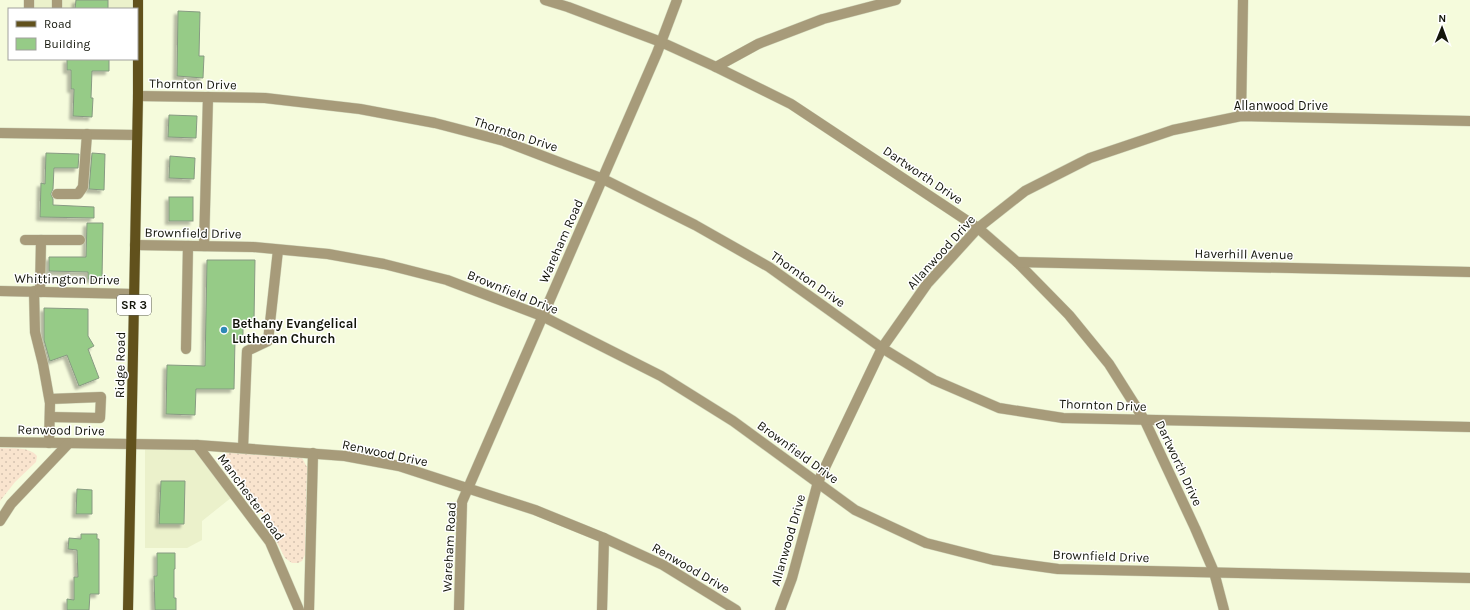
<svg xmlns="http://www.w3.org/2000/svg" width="1470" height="610" viewBox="0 0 1470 610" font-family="Karla,sans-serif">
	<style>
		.built { fill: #ebf1cb }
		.grass { fill: url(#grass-dots) }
		.building { fill: #96cb87; stroke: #879a82; filter: url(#shadow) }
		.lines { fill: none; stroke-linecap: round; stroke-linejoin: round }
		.minor-casing { stroke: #d1d6ba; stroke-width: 11 }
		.major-casing { stroke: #d1d6ba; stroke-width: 11 }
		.minor { stroke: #a79b7a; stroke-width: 10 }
		.major { stroke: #61511c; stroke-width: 10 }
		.poi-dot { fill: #2d89b6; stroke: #fff; stroke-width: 1.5 }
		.labels { text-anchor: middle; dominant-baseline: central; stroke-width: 3; stroke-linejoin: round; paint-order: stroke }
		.shield { fill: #fff; stroke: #5a5b54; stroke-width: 1 }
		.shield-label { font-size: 12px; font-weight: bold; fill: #13150a }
		.street-label { font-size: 13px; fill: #13150a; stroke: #fff }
		.poi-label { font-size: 13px; font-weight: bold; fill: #13150a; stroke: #fff; text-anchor: start }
	</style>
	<defs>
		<pattern id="grass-dots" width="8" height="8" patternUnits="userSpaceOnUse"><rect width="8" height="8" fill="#f9e4ce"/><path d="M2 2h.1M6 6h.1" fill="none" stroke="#d5c3b0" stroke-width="1.8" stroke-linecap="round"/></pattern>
		<filter id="shadow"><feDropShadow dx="-3.5" dy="3.5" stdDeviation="1" flood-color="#0004"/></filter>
	</defs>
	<rect width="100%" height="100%" fill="#f5fbdc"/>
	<g class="built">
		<polygon points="24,0 134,0 133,9 24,9"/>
		<polygon points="145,448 195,450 232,497 202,521 202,540 187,548 145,548"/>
	</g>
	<g class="grass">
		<path d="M0,448C12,449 29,446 37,456L36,462L15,482L0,501Z"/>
		<polygon points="233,452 289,455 302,458 307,467 305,555 302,561 298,563 292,563 285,558 265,519 245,491 224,468 221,460 225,454"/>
	</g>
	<g class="building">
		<polygon points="76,0 108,0 108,9 75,9"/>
		<polygon points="178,11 200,12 199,56 204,56 203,78 177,76"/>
		<polygon points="67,59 109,59 109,71 92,71 91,98 93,98 92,117 73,116 74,89 71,89 71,70 67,70"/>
		<polygon points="169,115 197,116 196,138 168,137"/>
		<polygon points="46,153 79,154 78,168 54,168 53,189 51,194 53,199 53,205 94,207 94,218 40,217 41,183 45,184"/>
		<polygon points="92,153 105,154 104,190 89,189"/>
		<polygon points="170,156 195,158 194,179 169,178"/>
		<rect x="169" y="197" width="24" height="24"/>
		<polygon points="87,223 103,223 102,279 88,279 88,272 49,271 49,257 86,257"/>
		<polygon points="207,260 255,260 254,321 243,321 243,339 235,339 234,389 196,389 195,415 166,414 167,365 205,366"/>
		<polygon points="44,308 88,309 88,336 94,346 88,349 99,378 79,386 67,355 50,361 44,340"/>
		<polygon points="161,481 185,481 184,524 159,524"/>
		<polygon points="77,489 92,490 92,514 76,514"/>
		<polygon points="81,534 97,534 97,539 99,539 99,594 90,594 89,610 67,610 67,599 74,600 74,577 78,577 77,550 68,549 69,538 81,539"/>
		<polygon points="157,553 175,553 175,569 174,569 174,598 176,598 176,610 155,610 154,576 157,576"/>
	</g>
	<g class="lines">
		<defs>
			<g id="minor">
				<polyline points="29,0 29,9"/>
				<polyline points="57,0 57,9"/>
				<polyline points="545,0 568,7 661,42 716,67 791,104 978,228 1017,262 1069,315 1109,364 1145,421 1195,528 1214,572 1224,610"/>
				<polyline points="716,67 758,44 823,19 896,0"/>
				<polyline points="138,96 265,98 360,109 435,123 504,141 603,179 695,225 769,267 882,348 934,380 999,408 1063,418 1470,427"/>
				<polyline points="1241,116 1243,0"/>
				<polyline points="0,133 137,135"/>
				<polyline points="57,194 78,194 83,187 87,134"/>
				<polyline points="25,240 80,240"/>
				<polyline points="135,245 253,247 328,254 384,264 447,280 542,316 661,376 733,421 855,510 926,543 993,560 1058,569 1470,578"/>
				<polyline points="204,246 208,97"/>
				<polyline points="1017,262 1470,272"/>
				<polyline points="0,291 134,294"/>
				<polyline points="34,291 35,332 43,364 50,403 49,443"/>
				<polyline points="40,292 41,240"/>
				<polyline points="186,349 188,246"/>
				<polyline points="50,399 101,397 100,418 50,417"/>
				<polyline points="0,442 197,445 345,456 399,466 535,510 604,538 663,565 736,610"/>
				<polyline points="197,445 270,542 299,610"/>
				<polyline points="243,448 247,351 268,341 278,250"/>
				<polyline points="0,521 11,504 69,443"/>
				<polyline points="309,610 313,453"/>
				<polyline points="459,610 462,502 657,53 677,0"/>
				<polyline points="602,610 604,538"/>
				<polyline points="780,610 792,578 818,482 882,348 927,284 978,228 1025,191 1090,158 1173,130 1241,116 1470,121"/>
			</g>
			<polyline id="major" points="128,610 138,96 138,0"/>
		</defs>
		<use href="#minor" class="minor-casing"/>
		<use href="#major" class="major-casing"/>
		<use href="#minor" class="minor"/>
		<use href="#major" class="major"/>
	</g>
	<circle class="poi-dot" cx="224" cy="330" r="4"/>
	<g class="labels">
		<rect class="shield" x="117" y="295" width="34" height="20" rx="3"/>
		<g class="shield-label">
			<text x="134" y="305">SR 3</text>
		</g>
		<g class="street-label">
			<text transform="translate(193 84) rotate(1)">Thornton Drive</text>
			<text x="1281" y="105">Allanwood Drive</text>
			<text transform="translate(516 134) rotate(18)">Thornton Drive</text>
			<text transform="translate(923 175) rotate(34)">Dartworth Drive</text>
			<text transform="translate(193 233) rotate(1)">Brownfield Drive</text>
			<text transform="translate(561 241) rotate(-66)">Wareham Road</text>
			<text transform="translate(941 252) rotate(-48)">Allanwood Drive</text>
			<text transform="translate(1244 254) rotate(1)">Haverhill Avenue</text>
			<text transform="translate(67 279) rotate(1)">Whittington Drive</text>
			<text transform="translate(808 279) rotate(35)">Thornton Drive</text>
			<text transform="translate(513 292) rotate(22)">Brownfield Drive</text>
			<text transform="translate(120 365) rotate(-89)">Ridge Road</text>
			<text transform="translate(1103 405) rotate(2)">Thornton Drive</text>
			<text transform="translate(61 430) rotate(1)">Renwood Drive</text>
			<text transform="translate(798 452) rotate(36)">Brownfield Drive</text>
			<text transform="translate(385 453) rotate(12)">Renwood Drive</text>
			<text transform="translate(1179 463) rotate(65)">Dartworth Drive</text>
			<text transform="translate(251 497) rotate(54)">Manchester Road</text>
			<text transform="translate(788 540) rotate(-74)">Allanwood Drive</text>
			<text transform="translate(449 547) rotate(-87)">Wareham Road</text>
			<text transform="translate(1101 556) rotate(2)">Brownfield Drive</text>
			<text transform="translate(691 568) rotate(30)">Renwood Drive</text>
		</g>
		<g class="poi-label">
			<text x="232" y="323">Bethany Evangelical<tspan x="232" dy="15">Lutheran Church</tspan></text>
		</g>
	</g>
	<rect x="8" y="8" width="130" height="52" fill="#ffffff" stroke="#a1a19d"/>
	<rect x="16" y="21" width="20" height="6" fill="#61511c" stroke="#a1a19d"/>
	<text x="44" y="28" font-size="12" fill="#13150a">Road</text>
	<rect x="16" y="38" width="20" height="12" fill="#96cb87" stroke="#a1a19d"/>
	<text x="44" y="48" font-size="12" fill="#13150a">Building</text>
	<g transform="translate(1442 28) rotate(1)" stroke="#ffffff" stroke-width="3" paint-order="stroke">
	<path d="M0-3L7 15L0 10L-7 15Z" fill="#13150a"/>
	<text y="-6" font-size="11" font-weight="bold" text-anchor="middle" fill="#13150a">N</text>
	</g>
</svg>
